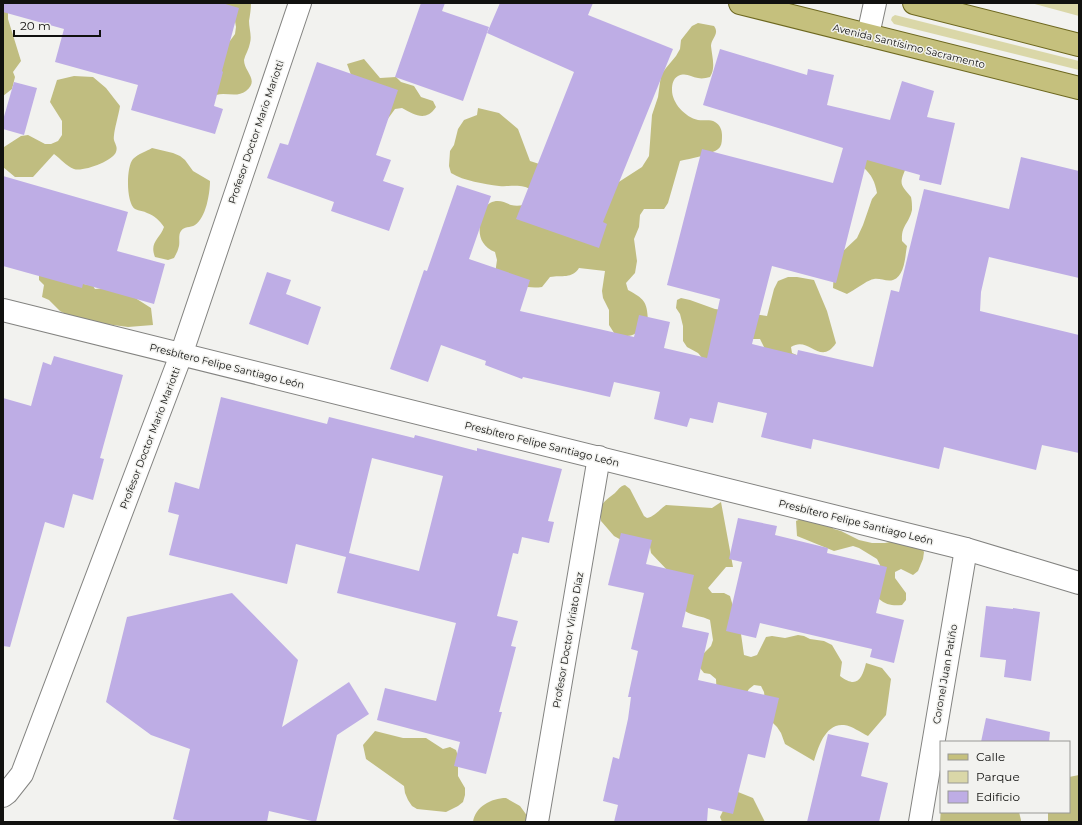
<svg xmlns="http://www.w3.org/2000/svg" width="1082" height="825" viewBox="0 0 1082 825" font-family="Montserrat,sans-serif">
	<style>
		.green { fill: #dad7a8 }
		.forest { fill: #c0bd80 }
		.building { fill: #beade5; fill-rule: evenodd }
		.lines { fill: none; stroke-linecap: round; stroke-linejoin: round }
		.minor-casing { stroke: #838380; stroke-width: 24 }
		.major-casing { stroke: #6d671f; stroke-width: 24 }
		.minor { stroke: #fff; stroke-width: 22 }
		.major { stroke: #c5c07d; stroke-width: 22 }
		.labels { text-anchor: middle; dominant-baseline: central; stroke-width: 3; stroke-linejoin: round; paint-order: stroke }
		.street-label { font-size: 10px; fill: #11110f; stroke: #f2f2ef }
	</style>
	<rect width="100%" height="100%" fill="#f2f2ef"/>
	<g class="green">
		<polygon points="1031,3 1079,3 1079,16"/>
		<polygon points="895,15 1079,61 1079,70 894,24 891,20 892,17"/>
	</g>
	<g class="forest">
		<polygon points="3,3 8,6 8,19 21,61 13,72 15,77 12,89 3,96"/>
		<path d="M219,3H251C251,9 250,15 249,21C249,28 252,36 250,43C249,49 245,55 244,60C244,72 260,80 246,91C237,98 226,92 216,95L227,45L235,34L236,27L235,21Z"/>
		<path d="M698,23L714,26C720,34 711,38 711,46C712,57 716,68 710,77C706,78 702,79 698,78C691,77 686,72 678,76C673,79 672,84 672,90C672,103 685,117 698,120C704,121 710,119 715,122C720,125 722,130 722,135C722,139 722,144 720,147C716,154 689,159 680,161L668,203L664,209H644L640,215L639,227L634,239L637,261L635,273L626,283L628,290C644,299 647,301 648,320C635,335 636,337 616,336L609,325V310L603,298L602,291L605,271L579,268C572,279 562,275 550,277L542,287C524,290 511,281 495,274L497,260L495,252C479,245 477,232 482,216C484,211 485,206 490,203C498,199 504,202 511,205C515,206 519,206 523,205L532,191C523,183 511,187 499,186C484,184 464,181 451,173L449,166L450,151L454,145L458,129L464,120L477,115L478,108L499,113L518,129L530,161L611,187L642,167L649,156L652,115L658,97L661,75L666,68L676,56L680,49L681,40L692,26Z"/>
		<path d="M364,59L380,78L396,77L401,82L414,86L421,97L433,101L436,107C426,122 415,115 402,108L395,109L387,120L354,83L347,64Z"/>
		<path d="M74,76L93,77L106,88L120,106C119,114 113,133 114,140C115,144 118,147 116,152C113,161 83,172 74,169C66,166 61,159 54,154L33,177H15L3,167L4,147L21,136L28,135L45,144H51L58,141L62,135V121L50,102L57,80Z"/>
		<path d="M152,148L173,153L180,156L185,160L193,171L210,181C210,193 206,218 195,225C190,228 184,226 181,231C178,235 180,241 179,246C178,251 176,254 174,258L168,260L155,257C149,242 160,239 164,227C160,221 154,215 147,213C144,211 139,211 135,209C126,203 126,167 133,159C138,154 147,151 152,148Z"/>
		<path d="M863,154L906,168C899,184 900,184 911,197C912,201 912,206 912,210C909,224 901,225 902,241L907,246C905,256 905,276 893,280C887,282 880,278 874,279C869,279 853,291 847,294L833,288L834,270L840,254L857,238L863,225L872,199L877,193C875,182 872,175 863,167Z"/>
		<polygon points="39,274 93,286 95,289 118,287 151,308 153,325 128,327 77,320 60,311 49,300 42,297 44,285 39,280"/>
		<path d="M788,277H797L814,280L827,311L836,343C820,367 809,335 791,347L792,353L799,356L766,351L760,339H753L715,373L698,353L687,347L683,341V326L680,314L676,308L677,300L681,298L690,300L715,309L767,316L774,289L778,281Z"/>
		<path d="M625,485L630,489L644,516L647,518C654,517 660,509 666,505L712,508L721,502L733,567H726L708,588L712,593H724L730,596L741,634L744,655L751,657L757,655L766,637L772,636L785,638L798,635L804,636L810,639L824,641L832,645L842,662L840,676C857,689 862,679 866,663L882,668L891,679L886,715L868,736C860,732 852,726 844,725C825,723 818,748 814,761L785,744L781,733L777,727L767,717L764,692L761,686L754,685L749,689L745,695L717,699L716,679L710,674L704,673L700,668L702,655L711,646L713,640L710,620C702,616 693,616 685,611L669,572L651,553L650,547L623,541L614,536L601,521C601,502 601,504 615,493C618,490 620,486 625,485Z"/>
		<path d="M812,514L834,529L841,531L859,540L872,543H885L904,539L921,546L924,552L923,559L918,571L913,575L901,569L895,572V578L906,593V600L902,605C893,606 886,605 879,599L880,565L877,559L859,548L853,546L834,551L797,536L796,521Z"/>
		<polygon points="375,731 403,738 426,738 443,749 450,747 456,750 458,756 458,776 465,788 465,795 463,802 458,806 446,812 417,809 412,806 408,800 405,793 404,786 366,759 363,745"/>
		<polygon points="1079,775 1079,822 1048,822 1048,812 1069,812 1069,777"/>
		<polygon points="733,790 753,798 765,822 722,822 720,817"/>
		<path d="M506,798L520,806L528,817L539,822H473C475,807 491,798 506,798Z"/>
		<polygon points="941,808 941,812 1019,812 1021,820 1021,822 940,822"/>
	</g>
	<g class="building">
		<polygon points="3,3 222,3 239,8 222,71 223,72 214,106 223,109 215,134 131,110 138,85 55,62 64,29 3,12"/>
		<polygon points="421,3 445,3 442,11 489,27 463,101 395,77"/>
		<polygon points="500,3 593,3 588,15 673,49 603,222 607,224 599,248 516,219 574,72 487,33"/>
		<polygon points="720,49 807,75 808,69 834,75 827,105 890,120 902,81 934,91 927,117 955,123 941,185 919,180 920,175 867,160 836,283 772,266 752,344 797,355 798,350 873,367 891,290 899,292 924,189 1009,209 1021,157 1079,171 1079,278 989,257 981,292 980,311 1079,335 1079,453 1042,445 1036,470 944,447 939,469 813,439 811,449 761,437 767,413 718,402 713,423 690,418 687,427 654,419 660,392 614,382 610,397 523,377 522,379 485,365 486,361 441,345 428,382 390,369 424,270 427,271 457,185 491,196 469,259 530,280 520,311 634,337 639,315 670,322 664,348 707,358 720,299 667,285 702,149 833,183 843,148 703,105"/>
		<polygon points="317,62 398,90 376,155 391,160 383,181 404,188 389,231 331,211 334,202 267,178 280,143 288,145"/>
		<polygon points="14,82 37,88 24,135 3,129 3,120"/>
		<polygon points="3,176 128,212 117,251 165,264 154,304 83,284 82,288 3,266"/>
		<polygon points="267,272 291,280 286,294 321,307 308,345 249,324"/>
		<polygon points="54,356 123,375 100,458 104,459 93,500 73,494 64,528 45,522 10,647 3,646 3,398 31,406 43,362 51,365"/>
		<path d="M221,397L327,424L329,417L414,438L415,435L477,451V448L562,469L548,521L554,522L549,543L522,537L518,554L513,553L497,616L518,621L511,646L516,647L499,712H502L486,774L454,766L460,742L377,720L385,688L436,701L456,623L337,593L346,557L296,544L287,584L169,555L179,515L168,512L175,482L199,489ZM372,458L443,476L419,571L349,553Z"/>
		<polygon points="738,518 777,526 775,535 828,548 827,553 887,567 876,613 904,620 894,663 870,657 872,649 760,623 756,638 726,631 742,562 729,559"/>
		<polygon points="621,533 652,540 646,564 694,575 682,627 709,633 698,680 779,698 765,758 748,754 733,814 708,808 707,822 614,822 618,805 603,801 613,757 619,759 628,719 631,697 628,697 638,651 631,649 644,593 608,585"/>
		<polygon points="232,593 298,660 282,727 349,682 369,714 337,735 316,822 269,811 267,822 185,822 173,819 190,749 151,735 106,702 127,617"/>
		<polygon points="986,606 1013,609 1013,608 1040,612 1031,681 1004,677 1006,660 980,657"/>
		<polygon points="986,718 1050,732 1049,742 981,742"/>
		<polygon points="828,734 869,743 861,776 888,783 879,822 807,822"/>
	</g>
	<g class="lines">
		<defs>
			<g id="minor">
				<polyline points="868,35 875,3"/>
				<polyline points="3,310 966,549 1079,583"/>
				<polyline points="3,796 7,793 22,774 181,355 300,3"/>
				<polyline points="537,822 599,457"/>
				<polyline points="920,822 966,549"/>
			</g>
			<g id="major">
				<polyline points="740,3 1079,88"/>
				<polyline points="914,3 1079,45"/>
			</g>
		</defs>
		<use href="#minor" class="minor-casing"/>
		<use href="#major" class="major-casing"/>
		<use href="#minor" class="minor"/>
		<use href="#major" class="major"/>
	</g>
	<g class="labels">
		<g class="street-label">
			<text transform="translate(909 46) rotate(14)">Avenida Santísimo Sacramento</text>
			<text transform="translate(256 132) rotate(-71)">Profesor Doctor Mario Mariotti</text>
			<text transform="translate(227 366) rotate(14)">Presbítero Felipe Santiago León</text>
			<text transform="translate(150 438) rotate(-69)">Profesor Doctor Mario Mariotti</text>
			<text transform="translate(542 444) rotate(14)">Presbítero Felipe Santiago León</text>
			<text transform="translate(856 522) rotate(14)">Presbítero Felipe Santiago León</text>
			<text transform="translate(568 640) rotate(-80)">Profesor Doctor Viriato Díaz</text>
			<text transform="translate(945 674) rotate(-80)">Coronel Juan Patiño</text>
		</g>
	</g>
	<rect width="1082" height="825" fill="none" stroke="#11110f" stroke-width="8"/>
	<rect x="940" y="741" width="130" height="72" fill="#f2f2ef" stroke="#989895"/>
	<rect x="948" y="754" width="20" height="6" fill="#c5c07d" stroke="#989895"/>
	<text x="976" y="761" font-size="12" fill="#11110f">Calle</text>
	<rect x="948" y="771" width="20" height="12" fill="#dad7a8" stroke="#989895"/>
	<text x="976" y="781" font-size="12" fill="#11110f">Parque</text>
	<rect x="948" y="791" width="20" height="12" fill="#beade5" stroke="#989895"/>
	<text x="976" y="801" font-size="12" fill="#11110f">Edificio</text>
	<path d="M14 30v6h86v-6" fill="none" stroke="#11110f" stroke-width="2"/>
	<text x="20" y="30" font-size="12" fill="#11110f" stroke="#f2f2ef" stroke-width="3" paint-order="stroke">20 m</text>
</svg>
